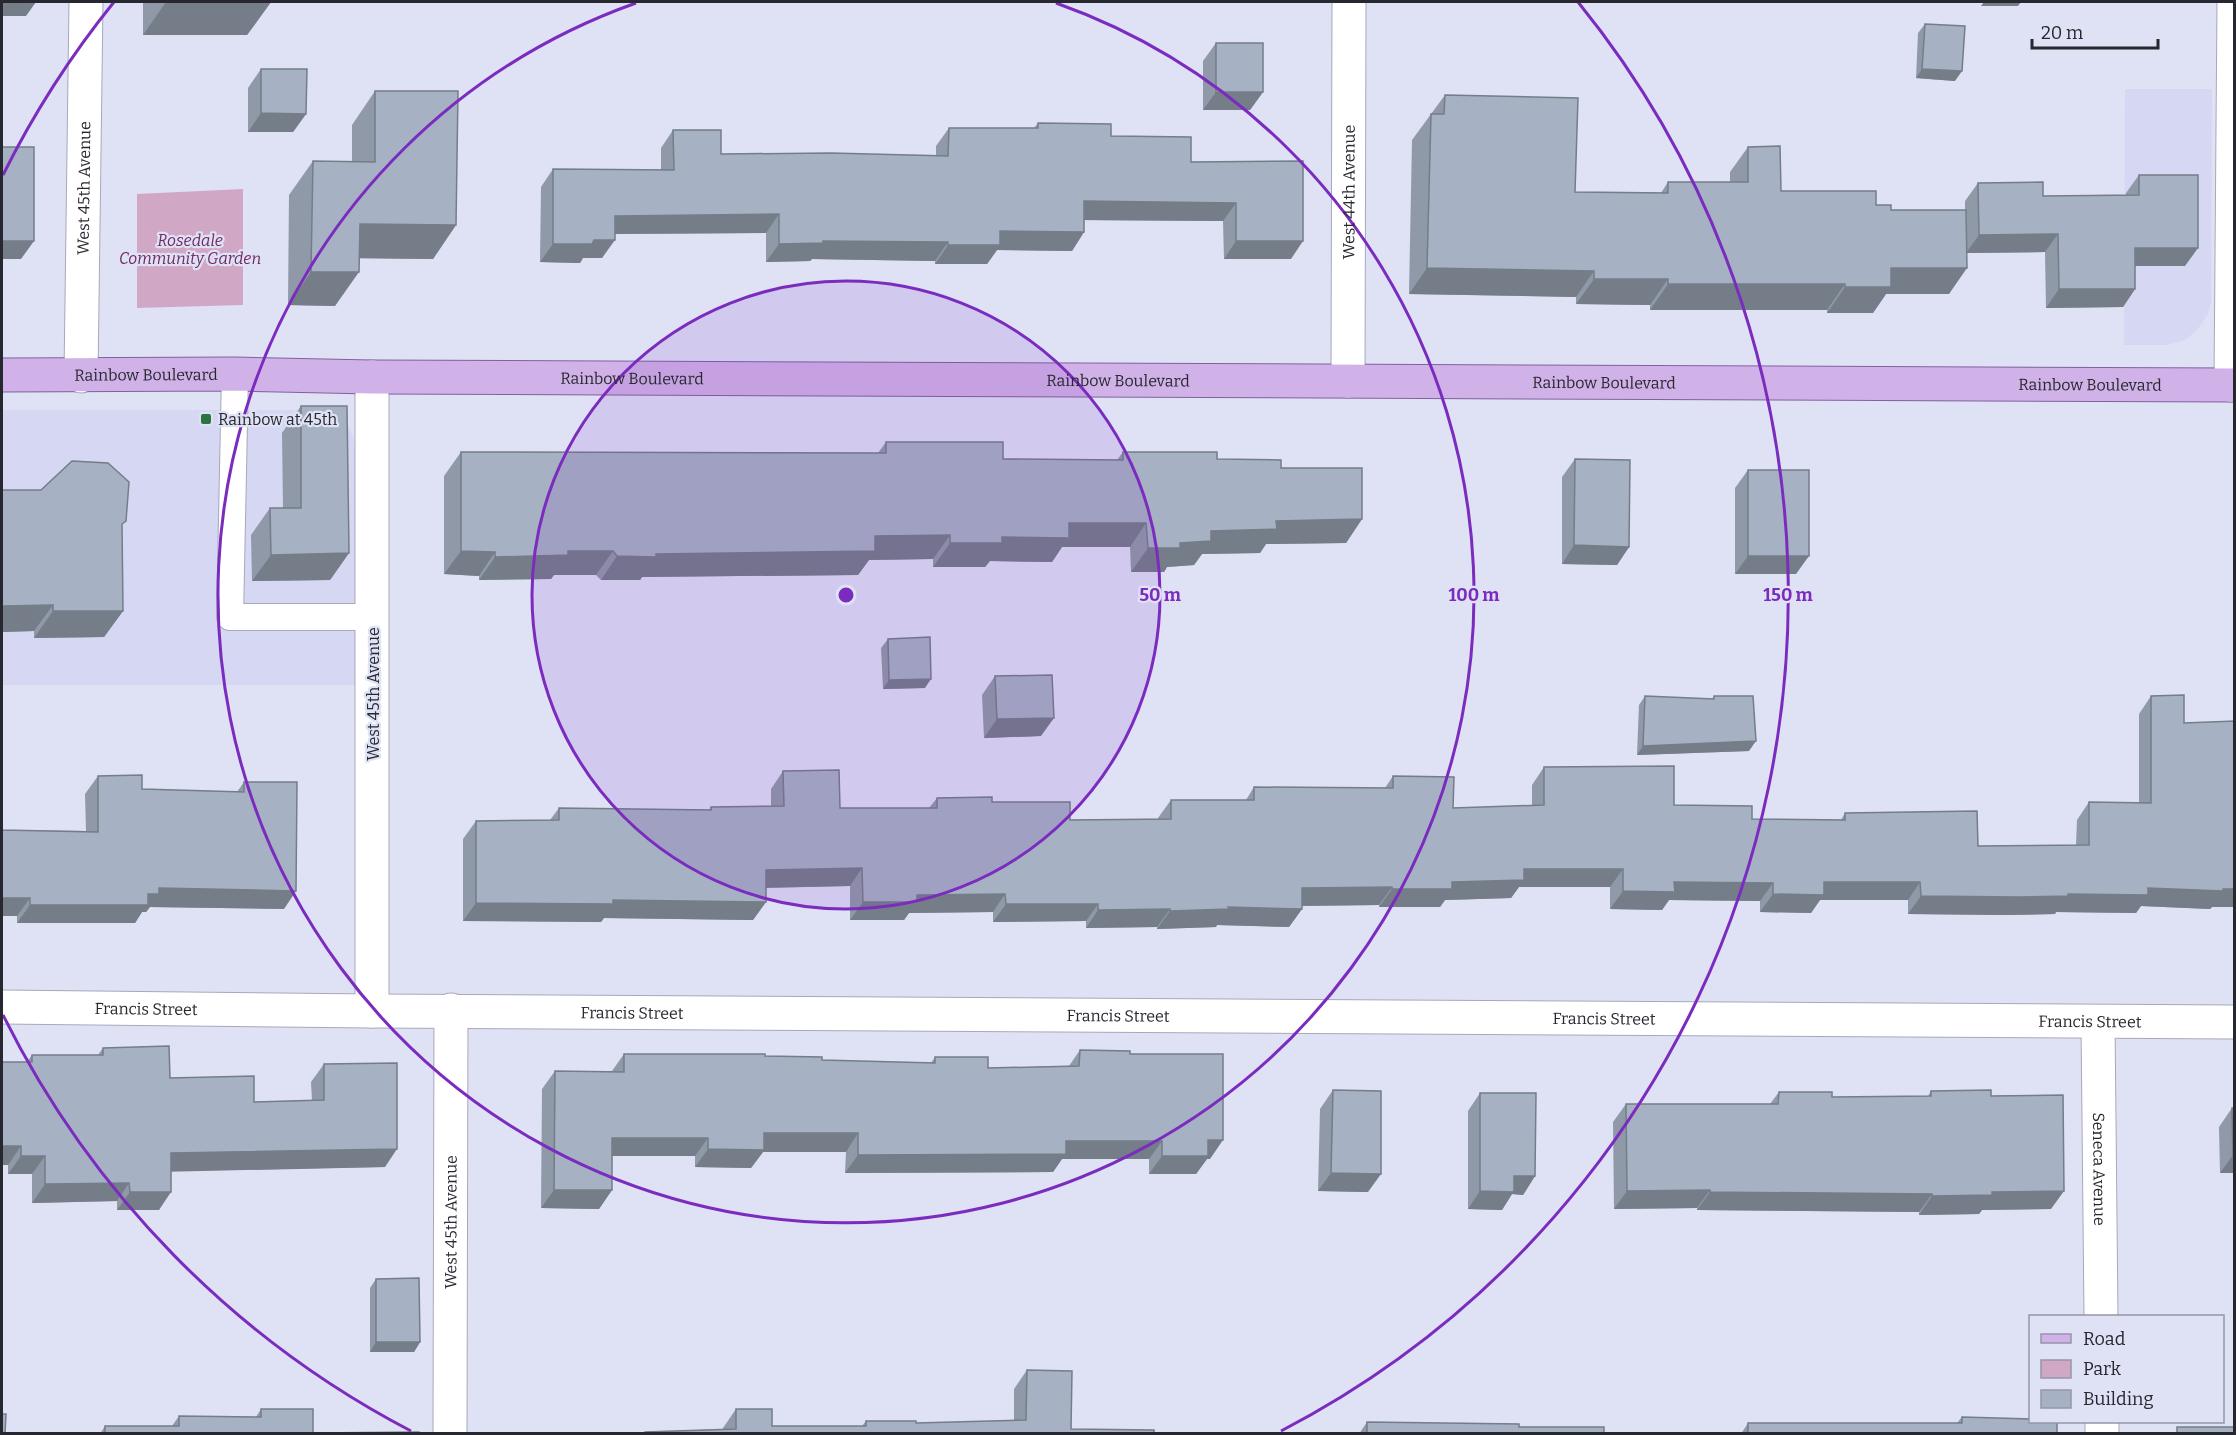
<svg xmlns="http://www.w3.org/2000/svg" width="2236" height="1435" viewBox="0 0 2236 1435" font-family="Bitter,serif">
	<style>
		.built { fill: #d5d7f3 }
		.green { fill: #d1a7c6 }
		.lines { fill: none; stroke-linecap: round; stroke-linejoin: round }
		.service-casing { stroke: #a7a8bc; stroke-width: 28 }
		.minor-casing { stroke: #a7a8bc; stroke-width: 35 }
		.primary-casing { stroke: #81619d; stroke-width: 35 }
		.service { stroke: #fff; stroke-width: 26 }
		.minor { stroke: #fff; stroke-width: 33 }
		.primary { stroke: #d0b2e8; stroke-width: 33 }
		.wall { fill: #8f99a8 }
		.shaded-wall { fill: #747d88 }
		.building { fill: #a6b2c3; stroke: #747d88; stroke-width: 1.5 }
		.ring { fill: none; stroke: #7b2cbf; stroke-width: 3 }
		.poi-dot { fill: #2c7543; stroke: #dfe1f5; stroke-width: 2 }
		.labels { text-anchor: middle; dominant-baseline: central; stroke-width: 4.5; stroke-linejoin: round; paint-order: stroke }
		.street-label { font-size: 16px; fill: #27282f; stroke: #dfe1f5 }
		.park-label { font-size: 16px; font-style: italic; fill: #722a64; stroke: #dfe1f5 }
		.poi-label { font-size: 16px; fill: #27282f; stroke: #dfe1f5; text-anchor: start }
		.centre { fill: #7b2cbf; stroke: #dfe1f5; stroke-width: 3 }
		.ring-label { font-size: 18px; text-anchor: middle; font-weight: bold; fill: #7b2cbf; stroke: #dfe1f5; stroke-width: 4.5; stroke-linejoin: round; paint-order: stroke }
	</style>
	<rect width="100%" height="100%" fill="#dfe1f5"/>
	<g class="built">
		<polygon points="2125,89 2212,89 2211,301 2208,314 2197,330 2185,340 2167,345 2124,345"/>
		<polygon points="2,410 321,410 345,421 353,436 357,458 356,685 2,685"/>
	</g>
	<polygon class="green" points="243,189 243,305 137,308 137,194"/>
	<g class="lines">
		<defs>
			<polyline id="service" points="235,374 230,617 373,617"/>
			<g id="minor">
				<path id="s1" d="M81,376L86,2"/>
				<polyline points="372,377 372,1011"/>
				<path id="s2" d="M1348,381L1349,2"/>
				<polyline points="2231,385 2234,2"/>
				<path id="s3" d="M2,1007L372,1011L2234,1022"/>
				<path id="s4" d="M2098,1022L2101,1316"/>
				<polyline points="2102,1422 2102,1434"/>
				<path id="s5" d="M450,1434L451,1010"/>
			</g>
			<g id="primary">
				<path id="s6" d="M2,375L235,374L372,377L2234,385"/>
			</g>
		</defs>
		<use href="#service" class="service-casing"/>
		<use href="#minor" class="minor-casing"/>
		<use href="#primary" class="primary-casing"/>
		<use href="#service" class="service"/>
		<use href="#minor" class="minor"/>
		<use href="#primary" class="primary"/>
	</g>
	<g class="wall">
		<polygon points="143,2 271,2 247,35 143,35"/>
		<polygon points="1925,24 1955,81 1916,78 1918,33"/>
		<polygon points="1216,43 1263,92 1250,110 1203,110 1203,61"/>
		<polygon points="261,69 306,114 293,132 248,132 248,88"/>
		<polygon points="375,91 456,225 433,259 359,258 335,306 288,305 289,195 313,161 352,162 352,125"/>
		<polygon points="1445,95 1575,192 1661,193 1668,182 1730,182 1730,172 1748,147 1781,191 1876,205 1891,210 1965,210 1965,201 1978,183 2043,196 2126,195 2126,193 2139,175 2185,266 2135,266 2135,289 2123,307 2046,308 2045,252 1967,253 1949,294 1886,294 1873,313 1827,313 1827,310 1650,310 1650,305 1576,304 1576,297 1409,294 1412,140"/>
		<polygon points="1038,123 1111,136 1191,162 1303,161 1291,259 1224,259 1223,221 1084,220 1084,232 1072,251 997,250 987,264 935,264 935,261 812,259 810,261 766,262 766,233 615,234 602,258 583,258 580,263 540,262 541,187 553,169 661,170 661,148 673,130 721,154 936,155 936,146 949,128 1034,128"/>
		<polygon points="301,406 349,553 330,580 252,581 251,535 270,508 283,508 282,433"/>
		<polygon points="886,442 1003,459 1117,460 1123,452 1217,459 1281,468 1362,519 1346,543 1266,544 1260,553 1202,554 1194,565 1167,567 1164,572 1131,572 1130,547 1062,547 1052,562 990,561 985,567 933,567 933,559 869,560 858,575 642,577 640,580 601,580 596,575 554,575 551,579 479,580 479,576 444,574 444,476 461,452 878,453"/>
		<polygon points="1575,459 1629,547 1617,565 1562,564 1562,477"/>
		<polygon points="1748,470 1796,574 1735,574 1735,488"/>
		<polygon points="122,528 123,611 104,637 34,638 34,631 2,632"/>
		<polygon points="888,639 925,688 883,689 881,648"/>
		<polygon points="995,676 1041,736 984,738 982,695"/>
		<polygon points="1645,696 1712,699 1714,696 1749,751 1637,755 1639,705"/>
		<polygon points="2151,696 2184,723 2212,907 2210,909 2141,906 2136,913 2056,912 2055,914 2006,915 1908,914 1908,900 1820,900 1811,913 1760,912 1760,901 1669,900 1662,910 1610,909 1610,887 1519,887 1511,898 1445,900 1440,907 1379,907 1379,905 1302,906 1302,909 1289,927 1217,925 1216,927 1157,929 1157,927 1086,928 1086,921 993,922 993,912 909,913 904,920 850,920 850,886 766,888 766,902 753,920 604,918 601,922 463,921 463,839 476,821 550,820 559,808 709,810 711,807 771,806 771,789 783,771 840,808 929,808 937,798 992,802 1070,820 1158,819 1158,818 1171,800 1246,800 1254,787 1385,788 1393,776 1453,808 1532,806 1532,785 1544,767 1674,805 1752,819 1841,820 1845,813 1978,846 2076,845 2077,820 2089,802 2139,802 2139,714"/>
		<polygon points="98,776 142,789 237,792 244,782 284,909 150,907 146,912 142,912 135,923 17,923 17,916 2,830 86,831 85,794"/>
		<polygon points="103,1048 170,1078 254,1102 312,1101 311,1082 324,1064 385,1167 171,1171 159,1210 117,1210 117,1201 32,1203 32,1174 8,1174 8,1165 2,1165 27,1062 32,1055 98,1055"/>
		<polygon points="1080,1050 1130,1054 1210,1159 1207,1159 1196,1174 1149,1174 1149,1159 1062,1159 1053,1172 845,1173 846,1152 763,1152 751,1168 695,1167 695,1156 612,1156 612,1190 599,1209 541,1208 542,1089 555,1071 612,1071 624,1054 765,1056 822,1060 931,1063 935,1057 988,1068 1069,1066"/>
		<polygon points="1333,1090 1368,1192 1318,1191 1320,1109"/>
		<polygon points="1931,1091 1991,1096 2051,1209 1982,1210 1979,1214 1919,1215 1919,1212 1697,1210 1697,1208 1614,1209 1613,1122 1626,1104 1770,1104 1779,1092 1832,1097 1928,1096"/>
		<polygon points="1480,1093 1535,1176 1523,1195 1512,1194 1502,1210 1468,1209 1468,1111"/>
		<polygon points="2232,1108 2235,1173 2220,1173 2219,1127"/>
		<polygon points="376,1279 420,1342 414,1352 370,1352 370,1288"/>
		<polygon points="1027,1370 1071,1429 1154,1434 643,1434 645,1432 723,1429 723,1428 736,1409 772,1426 862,1426 866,1421 916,1423 1014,1421 1014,1389"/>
		<polygon points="261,1409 313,1433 419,1434 100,1434 105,1426 172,1426 179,1416 256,1417"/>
		<polygon points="1962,1417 2057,1434 1741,1434 1748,1423 1957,1423"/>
		<polygon points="1367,1422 1519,1427 1604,1434 1359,1434"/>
	</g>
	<g class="shaded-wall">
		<polygon points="2,2 36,2 26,16 2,16"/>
		<polygon points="166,2 271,2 247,35 143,35"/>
		<polygon points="1984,2 2021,2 2018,6 1981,6"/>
		<polygon points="1922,69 1962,71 1955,81 1916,78"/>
		<polygon points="1216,92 1263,92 1250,110 1203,110"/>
		<polygon points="261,113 306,114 293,132 248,132"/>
		<polygon points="1084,201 1236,203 1223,221 1072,220"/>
		<polygon points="779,214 766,233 602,234 615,216"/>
		<polygon points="360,224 456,225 433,259 336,258"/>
		<polygon points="1000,231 1084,232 1072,251 997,250 987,264 935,264 948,245"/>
		<polygon points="2058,234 2045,252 1966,253 1979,235"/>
		<polygon points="594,240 615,240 602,258 583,258 580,263 540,262 553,244"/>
		<polygon points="2,241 34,241 21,259 2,259"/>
		<polygon points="823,241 948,242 935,261 812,259 810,261 766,262 779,244"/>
		<polygon points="1236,241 1303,241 1291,259 1224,259"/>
		<polygon points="2135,248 2198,248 2185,266 2122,266"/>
		<polygon points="1427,268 1594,271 1576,297 1409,294"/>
		<polygon points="1891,268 1967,268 1949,294 1886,294 1873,313 1827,313 1845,287"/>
		<polygon points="311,272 359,272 335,306 288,305"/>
		<polygon points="1594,279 1668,279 1650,305 1576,304"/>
		<polygon points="1668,284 1845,284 1827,310 1650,310"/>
		<polygon points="2059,289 2135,289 2123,307 2046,308"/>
		<polygon points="1362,519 1346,543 1266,544 1260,553 1202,554 1194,565 1167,567 1164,572 1131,572 1148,548 1180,543 1211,531 1276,521"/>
		<polygon points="1069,523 1146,523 1130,547 1062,547 1052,562 990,561 985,567 933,567 950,543 1002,537"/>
		<polygon points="950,535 933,559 869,560 858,575 642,577 640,580 601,580 617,556 875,536"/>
		<polygon points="1574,545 1629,547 1617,565 1562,564"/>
		<polygon points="461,551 495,552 479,576 444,574"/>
		<polygon points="568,551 613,551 596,575 554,575 551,579 479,580 495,557"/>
		<polygon points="349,553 330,580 252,581 271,555"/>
		<polygon points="1748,556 1809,556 1796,574 1735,574"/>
		<polygon points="53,605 34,631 2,632 2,606"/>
		<polygon points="53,611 123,611 104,637 34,638"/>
		<polygon points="931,679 925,688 883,689 889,680"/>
		<polygon points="1054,718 1041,736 984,738 997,719"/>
		<polygon points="1756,741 1749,751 1637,755 1643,746"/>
		<polygon points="862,868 850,886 753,888 766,870"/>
		<polygon points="1524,869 1623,869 1610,887 1519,887 1511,898 1445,900 1440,907 1379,907 1392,889 1452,882"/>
		<polygon points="1674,882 1773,883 1760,901 1669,900 1662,910 1610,909 1623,891"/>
		<polygon points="1824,882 1920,882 1908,900 1820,900 1811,913 1760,912 1773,894"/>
		<polygon points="1392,887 1379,905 1289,906 1302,888"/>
		<polygon points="159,888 296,891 284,909 150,907 146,912 142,912 135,923 17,923 30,905 148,894"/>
		<polygon points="2148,888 2235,889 2235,907 2212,907 2210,909 2141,906 2136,913 2056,912 2055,914 2006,915 1908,914 1921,896 2068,894"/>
		<polygon points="1005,894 993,912 909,913 904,920 850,920 863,902 917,895"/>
		<polygon points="2,898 30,898 17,916 2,916"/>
		<polygon points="613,900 766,902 753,920 604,918 601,922 463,921 476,903"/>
		<polygon points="1006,904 1098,904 1086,921 993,922"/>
		<polygon points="1228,907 1302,909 1289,927 1217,925 1216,927 1157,929 1170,911"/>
		<polygon points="1170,909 1157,927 1086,928 1098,910"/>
		<polygon points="764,1133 858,1133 846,1152 763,1152 751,1168 695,1167 708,1149"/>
		<polygon points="612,1138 708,1138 695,1156 599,1156"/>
		<polygon points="1208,1140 1223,1140 1210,1159 1207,1159 1196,1174 1149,1174 1162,1156"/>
		<polygon points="1066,1141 1162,1141 1149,1159 1062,1159 1053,1172 845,1173 858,1155"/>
		<polygon points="2,1146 21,1146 8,1165 2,1165"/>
		<polygon points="397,1149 385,1167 158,1172 171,1153"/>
		<polygon points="2233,1155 2235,1155 2235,1173 2220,1173"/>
		<polygon points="21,1156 45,1156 32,1174 8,1174"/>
		<polygon points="1331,1173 1381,1174 1368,1192 1318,1191"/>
		<polygon points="1514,1176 1535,1176 1523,1195 1512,1194 1502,1210 1468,1209 1480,1191"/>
		<polygon points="129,1183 117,1201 32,1203 45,1184"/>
		<polygon points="554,1190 612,1190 599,1209 541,1208"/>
		<polygon points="1710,1190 1697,1208 1614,1209 1627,1191"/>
		<polygon points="2064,1191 2051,1209 1982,1210 1979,1214 1919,1215 1932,1196 1992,1192"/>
		<polygon points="130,1192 171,1192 159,1210 117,1210"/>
		<polygon points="1710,1192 1932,1194 1919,1212 1697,1210"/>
		<polygon points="376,1342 420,1342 414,1352 370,1352"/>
	</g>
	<g class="building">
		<polygon points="1925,24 1965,26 1962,71 1922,69"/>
		<rect x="1216" y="43" width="47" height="49"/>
		<polygon points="261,69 307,69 306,114 261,113"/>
		<polygon points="375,91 458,91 456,225 360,224 359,272 311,272 313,161 375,162"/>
		<polygon points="1445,95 1578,98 1575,192 1668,193 1668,182 1748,182 1748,147 1780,146 1781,191 1876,191 1876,205 1891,205 1891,210 1966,210 1967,268 1891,268 1891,287 1845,287 1845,284 1668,284 1668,279 1594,279 1594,271 1427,268 1431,114 1444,114"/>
		<polygon points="1038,123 1111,124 1111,136 1191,137 1191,162 1303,161 1303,241 1236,241 1236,203 1084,201 1084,232 1000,231 1000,245 948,245 948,242 823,241 823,243 779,244 779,214 615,216 615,240 594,240 592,244 553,244 553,169 674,170 673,130 721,130 721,154 831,153 948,156 949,128 1038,128"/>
		<rect x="2" y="147" width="32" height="94"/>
		<polygon points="2139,175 2198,175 2198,248 2135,248 2135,289 2059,289 2058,234 1979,235 1978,183 2043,182 2043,196 2139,195"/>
		<polygon points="301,406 347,406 349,553 271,555 270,508 301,508"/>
		<polygon points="886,442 1003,442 1003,459 1123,460 1123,452 1217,452 1217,459 1281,460 1281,468 1362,468 1362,519 1276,521 1277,529 1211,531 1211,541 1180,543 1180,548 1148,548 1146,523 1069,523 1069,538 1002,537 1002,543 950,543 950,535 875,536 875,551 656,554 656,557 617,556 613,551 568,551 568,555 495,557 495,552 461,551 461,452 886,453"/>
		<polygon points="1575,459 1630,460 1629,547 1574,545"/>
		<polygon points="72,461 108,463 129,482 126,521 122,524 123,611 53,611 53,605 2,606 2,490 41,490"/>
		<rect x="1748" y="470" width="61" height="86"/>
		<polygon points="930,637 931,679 889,680 888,639"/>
		<polygon points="1052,675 1054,718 997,719 995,676"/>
		<polygon points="2184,695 2184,723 2235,721 2235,889 2223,889 2223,891 2148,888 2148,895 2068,894 2068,896 2019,897 1921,896 1920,882 1824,882 1824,895 1773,894 1773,883 1674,882 1675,892 1623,891 1623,869 1524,869 1524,880 1452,882 1452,889 1392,889 1392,887 1302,888 1302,909 1228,907 1229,909 1170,911 1170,909 1098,910 1098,904 1006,904 1005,894 917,895 917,902 863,902 862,868 766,870 766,902 613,900 613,904 476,903 476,821 559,820 559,808 711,810 711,807 784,806 783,771 839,770 840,808 937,808 937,798 992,797 992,802 1070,802 1070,820 1171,819 1171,800 1254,800 1254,787 1393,788 1393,776 1454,777 1453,808 1544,805 1544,767 1674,766 1674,805 1752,806 1752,819 1845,820 1845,813 1977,811 1978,846 2089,845 2089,802 2151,803 2151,696"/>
		<polygon points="1645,696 1714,699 1714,696 1753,696 1756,741 1643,746"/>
		<polygon points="142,775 142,789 244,792 244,782 297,782 296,891 159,888 159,894 148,894 148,905 30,905 30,898 2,898 2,818 2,830 98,832 98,776"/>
		<polygon points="169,1046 170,1078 254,1076 254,1102 324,1100 324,1064 397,1063 397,1149 171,1153 171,1192 130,1192 129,1183 45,1184 45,1156 21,1156 21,1146 2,1146 2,1062 32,1062 32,1055 103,1055 103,1048"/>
		<polygon points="1080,1050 1130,1051 1130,1054 1223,1054 1223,1140 1208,1140 1208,1156 1162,1156 1162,1141 1066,1141 1066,1154 858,1155 858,1133 764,1133 764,1150 708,1149 708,1138 612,1138 612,1190 554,1190 555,1071 624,1072 624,1054 765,1054 765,1056 822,1057 822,1060 935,1063 935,1057 988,1057 988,1068 1079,1066"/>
		<polygon points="1333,1090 1381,1091 1381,1174 1331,1173"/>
		<polygon points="1991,1090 1991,1096 2063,1095 2064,1191 1992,1192 1992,1195 1932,1196 1932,1194 1710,1192 1710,1190 1627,1191 1626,1104 1778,1104 1779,1092 1832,1092 1832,1097 1931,1096 1931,1091"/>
		<polygon points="1480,1093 1536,1093 1535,1176 1514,1176 1514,1192 1480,1191"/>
		<polygon points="2232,1108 2235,1108 2235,1155 2233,1155"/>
		<polygon points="419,1278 420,1342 376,1342 376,1279"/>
		<polygon points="1027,1370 1072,1371 1071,1429 1154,1430 1154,1434 645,1434 645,1432 736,1429 736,1409 772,1409 772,1426 866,1426 866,1421 916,1421 916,1423 1026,1420"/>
		<polygon points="261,1409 313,1409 313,1433 419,1432 419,1434 105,1434 105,1426 179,1426 179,1416 261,1417"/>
		<polygon points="2,1414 6,1414 5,1434 2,1434"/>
		<polygon points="1962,1417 2031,1419 2031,1422 2057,1422 2057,1434 1748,1434 1748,1423 1962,1423"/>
		<polygon points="1367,1422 1519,1424 1519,1427 1604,1427 1604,1434 1367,1434"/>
		<rect x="2177" y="1427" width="58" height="7"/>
	</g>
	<circle cx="846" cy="595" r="314" fill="#7b2cbf" fill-opacity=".12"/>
	<g class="ring">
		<circle cx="846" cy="595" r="314"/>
		<path d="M1056 3A628 628 0 1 1 636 3"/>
		<path d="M411 1431A942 942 0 0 1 3 1015M3 175A942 942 0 0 1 114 2M1578 2A942 942 0 0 1 1281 1431"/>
	</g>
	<rect class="poi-dot" x="200" y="413" width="12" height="12" rx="3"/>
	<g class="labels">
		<g class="street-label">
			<text stroke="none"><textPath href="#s1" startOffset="188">West 45th Avenue</textPath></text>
			<text stroke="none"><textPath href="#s2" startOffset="189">West 44th Avenue</textPath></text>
			<text stroke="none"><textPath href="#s6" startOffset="144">Rainbow Boulevard</textPath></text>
			<text stroke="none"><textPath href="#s6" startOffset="630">Rainbow Boulevard</textPath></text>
			<text stroke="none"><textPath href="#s6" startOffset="1116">Rainbow Boulevard</textPath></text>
			<text stroke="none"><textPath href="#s6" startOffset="1602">Rainbow Boulevard</textPath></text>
			<text stroke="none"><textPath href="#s6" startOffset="2088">Rainbow Boulevard</textPath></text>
			<text transform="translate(373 694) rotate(-90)">West 45th Avenue</text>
			<text stroke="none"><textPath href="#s3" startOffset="144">Francis Street</textPath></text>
			<text stroke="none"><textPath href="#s3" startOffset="630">Francis Street</textPath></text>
			<text stroke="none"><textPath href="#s3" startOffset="1116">Francis Street</textPath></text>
			<text stroke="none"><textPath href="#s3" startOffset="1602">Francis Street</textPath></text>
			<text stroke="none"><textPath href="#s3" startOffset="2088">Francis Street</textPath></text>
			<text stroke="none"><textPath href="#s4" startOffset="147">Seneca Avenue</textPath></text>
			<text stroke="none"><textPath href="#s5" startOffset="212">West 45th Avenue</textPath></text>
		</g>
		<g class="park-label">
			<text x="190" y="240">Rosedale<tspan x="190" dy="18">Community Garden</tspan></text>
		</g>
		<g class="poi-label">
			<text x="218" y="419">Rainbow at 45th</text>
		</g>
	</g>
	<circle cx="846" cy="595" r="9" class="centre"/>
	<g class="ring-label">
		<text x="1160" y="601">50 m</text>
		<text x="1474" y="601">100 m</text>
		<text x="1788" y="601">150 m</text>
	</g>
	<rect width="2236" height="1435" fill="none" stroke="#27282f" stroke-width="6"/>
	<rect x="2029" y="1315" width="195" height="108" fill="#dfe1f5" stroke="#9597a6" stroke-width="1.5"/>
	<rect x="2041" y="1334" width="30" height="9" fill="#d0b2e8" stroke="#9597a6" stroke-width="1.5"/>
	<text x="2083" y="1345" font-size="18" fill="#27282f">Road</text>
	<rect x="2041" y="1360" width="30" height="18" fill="#d1a7c6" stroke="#9597a6" stroke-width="1.5"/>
	<text x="2083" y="1375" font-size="18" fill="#27282f">Park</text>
	<rect x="2041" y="1390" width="30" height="18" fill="#a6b2c3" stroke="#9597a6" stroke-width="1.5"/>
	<text x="2083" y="1405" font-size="18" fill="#27282f">Building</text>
	<path d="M2032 39v9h126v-9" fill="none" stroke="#27282f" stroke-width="3"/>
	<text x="2041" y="39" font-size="18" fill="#27282f" stroke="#dfe1f5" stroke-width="4.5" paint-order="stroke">20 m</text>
</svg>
